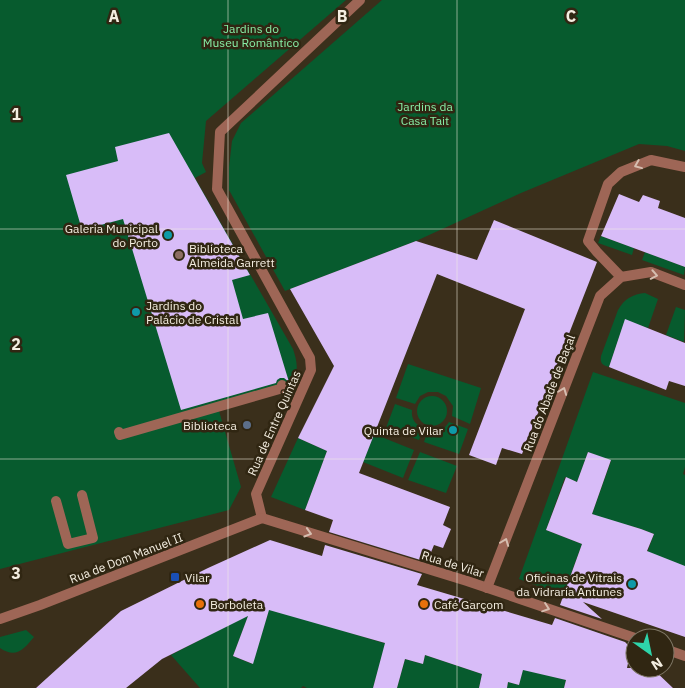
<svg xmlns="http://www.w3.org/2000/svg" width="685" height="688" viewBox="0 0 685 688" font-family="'IBM Plex Sans',sans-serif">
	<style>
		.green { fill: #075b2e; fill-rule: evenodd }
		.building { fill: #d8bcf8 }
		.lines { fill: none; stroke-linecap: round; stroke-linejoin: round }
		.street { stroke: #9e6656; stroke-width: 10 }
		.oneway { stroke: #d6beb0 }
		.grid { fill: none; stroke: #f4eee1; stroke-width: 1; stroke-opacity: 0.55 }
		.culture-dot { fill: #0f9aa8; stroke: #302612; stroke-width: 2 }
		.education-dot { fill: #8d6e63; stroke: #302612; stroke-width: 2 }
		.service-dot { fill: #5c6f8a; stroke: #302612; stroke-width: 2 }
		.transit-dot { fill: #1a4fb4; stroke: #302612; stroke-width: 2 }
		.food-dot { fill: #e8710a; stroke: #302612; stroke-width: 2 }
		.labels { text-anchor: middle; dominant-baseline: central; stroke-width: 5; stroke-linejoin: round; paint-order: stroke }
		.park-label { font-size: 12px; fill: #87eea6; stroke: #302612 }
		.poi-label { font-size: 12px; fill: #f4eee1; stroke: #302612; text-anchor: start }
		.street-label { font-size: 12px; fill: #f4eee1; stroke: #302612 }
		.grid-label { font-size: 16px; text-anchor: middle; font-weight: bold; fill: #f4eee1; stroke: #302612; stroke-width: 5; stroke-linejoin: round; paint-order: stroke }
	</style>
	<rect width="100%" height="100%" fill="#3a2f1b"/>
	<g class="green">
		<path d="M0,0H346L206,121L202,163L206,172L195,178L293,349C297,361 300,373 290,383L217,404L241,487L229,510L0,569Z"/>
		<polygon points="382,0 685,0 685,151 667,146 639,144 521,193 416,241 285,291 229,190 229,167 232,141 241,123"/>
		<polygon points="601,236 634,248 632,255 598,243"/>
		<polygon points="645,252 685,267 684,275 642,260"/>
		<path d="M645,293L658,299L648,328L625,320L609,367C602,365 600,363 601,356L618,310C624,299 633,294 645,293Z"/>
		<polygon points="676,307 685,310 684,342 666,335"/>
		<polygon points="408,364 481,388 470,424 452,416 453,406 446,396 438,392 428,392 420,396 415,404 396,398"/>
		<polygon points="593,372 685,403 685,467 683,474 685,475 685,567 647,553 654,534 641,529 628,525 621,544 586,531 611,461 588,452 577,482 565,477 546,530 582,544 563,595 519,579"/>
		<circle cx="432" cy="411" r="15"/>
		<path d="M395,404L412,410C411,419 415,424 423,428L419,440L386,428Z"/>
		<path d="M449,422L468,429L459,454L424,442L428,430C437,434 444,430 449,422Z"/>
		<polygon points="374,434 414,450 403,478 363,462"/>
		<polygon points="298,438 327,451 305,510 271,497"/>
		<polygon points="420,452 457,466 446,493 408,480"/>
		<path d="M238,599L377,641L398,647L383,652L373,688H307L303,686L301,688H200L171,655L219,630ZM251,608L268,613L252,664L233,656Z"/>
		<path d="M26,630L34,637C24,649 16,659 0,648V637Z"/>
		<polygon points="425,655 482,674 479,688 397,688 405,659 423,664"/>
		<polygon points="523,669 566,680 564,688 507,688 508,682 519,685"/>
	</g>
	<g class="building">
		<polygon points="169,133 250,275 232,280 243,319 268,313 289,382 284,378 280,378 277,380 276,383 181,410 123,219 82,230 66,175 118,161 115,147"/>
		<polygon points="619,194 639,202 643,195 660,201 658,208 685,218 685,267 601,236"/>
		<polygon points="494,220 597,262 522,454 502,448 496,465 469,455 525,309 437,274 359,473 450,507 443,525 451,529 443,548 434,545 427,562 329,532 333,520 305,510 327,451 298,438 334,366 290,289 416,241 477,260"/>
		<polygon points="625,319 685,343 685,386 669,381 666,390 609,367"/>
		<polygon points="588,452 611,460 592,514 641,529 654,534 647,551 685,566 685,637 583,602 602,619 560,605 582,544 546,530 566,477 577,482"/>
		<polygon points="270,540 322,556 325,545 422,574 417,585 552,625 555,618 625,642 631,648 627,668 652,668 673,688 564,688 566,680 523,670 519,685 508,682 507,688 479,688 482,674 425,655 423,664 405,659 397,688 373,688 385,643 269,610 253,664 233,656 248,616 162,659 126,688 36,688 121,611 208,568"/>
	</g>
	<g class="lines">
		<g class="street">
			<polyline points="621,277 597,252 588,241 608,184 621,172 651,160 685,167"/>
			<polyline points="119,432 120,435 283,388 282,385"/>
			<polyline points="56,501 68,544 93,538 82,495"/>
			<polyline points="262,518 256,494 311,370 310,358 217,189 220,132 360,0"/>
			<polyline points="262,518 467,581 635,638"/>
			<polyline points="487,588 600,296 621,277 651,272 685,285"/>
			<polyline points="0,619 40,605 262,518"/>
			<polyline points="665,649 685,656"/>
		</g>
	</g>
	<defs><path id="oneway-chevron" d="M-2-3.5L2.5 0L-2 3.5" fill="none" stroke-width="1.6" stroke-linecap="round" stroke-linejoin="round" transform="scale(1.25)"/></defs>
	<g class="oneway">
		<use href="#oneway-chevron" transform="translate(638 165) rotate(158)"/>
		<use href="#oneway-chevron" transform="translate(654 275) rotate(11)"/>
		<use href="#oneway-chevron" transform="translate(563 391) rotate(-69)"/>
		<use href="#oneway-chevron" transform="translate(308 533) rotate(17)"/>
		<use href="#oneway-chevron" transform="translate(505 542) rotate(-69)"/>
		<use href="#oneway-chevron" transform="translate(546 608) rotate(19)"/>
	</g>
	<path class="grid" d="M228,0V688M457,0V688M0,229H685M0,459H685"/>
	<g class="culture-dot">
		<circle cx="168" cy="235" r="5"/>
		<circle cx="136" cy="312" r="5"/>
		<circle cx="453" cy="430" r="5"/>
		<circle cx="632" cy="584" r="5"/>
	</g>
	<circle class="education-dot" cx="179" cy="255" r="5"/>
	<circle class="service-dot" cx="247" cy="425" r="5"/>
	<rect class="transit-dot" x="170" y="572" width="10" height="10" rx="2.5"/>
	<g class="food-dot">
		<circle cx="200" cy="604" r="5"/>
		<circle cx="424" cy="604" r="5"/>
	</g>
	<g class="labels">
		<g class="park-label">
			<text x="251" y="28">Jardins do<tspan x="251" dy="14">Museu Romântico</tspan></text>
			<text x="425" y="106">Jardins da<tspan x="425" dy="14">Casa Tait</tspan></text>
		</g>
		<g class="poi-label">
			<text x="158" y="228" text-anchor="end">Galeria Municipal<tspan x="158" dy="14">do Porto</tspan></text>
			<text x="189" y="248">Biblioteca<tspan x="189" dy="14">Almeida Garrett</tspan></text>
			<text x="146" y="305">Jardins do<tspan x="146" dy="14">Palácio de Cristal</tspan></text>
			<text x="237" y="425" text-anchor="end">Biblioteca</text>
			<text x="443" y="430" text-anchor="end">Quinta de Vilar</text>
			<text x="185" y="577">Vilar</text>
			<text x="622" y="577" text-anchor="end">Oficinas de Vitrais<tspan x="622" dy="14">da Vidraria Antunes</tspan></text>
			<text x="210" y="604">Borboleta</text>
			<text x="434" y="604">Café Garçom</text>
		</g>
		<g class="street-label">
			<text transform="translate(549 393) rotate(-69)">Rua do Abade de Baçal</text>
			<text transform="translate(274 423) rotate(-66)">Rua de Entre Quintas</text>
			<text transform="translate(126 558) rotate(-21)">Rua de Dom Manuel II</text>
			<text transform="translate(453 564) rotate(17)">Rua de Vilar</text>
		</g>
	</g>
	<g class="grid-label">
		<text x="114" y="22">A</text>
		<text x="342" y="22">B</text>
		<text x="571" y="22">C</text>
		<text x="16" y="120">1</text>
		<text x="16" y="350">2</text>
		<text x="16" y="579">3</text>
	</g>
	<g transform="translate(650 653) rotate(147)"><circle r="24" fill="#302612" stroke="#7e7665"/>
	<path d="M0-4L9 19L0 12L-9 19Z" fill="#2ed4aa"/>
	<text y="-8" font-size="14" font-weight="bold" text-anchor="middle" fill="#f4eee1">N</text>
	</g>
</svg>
